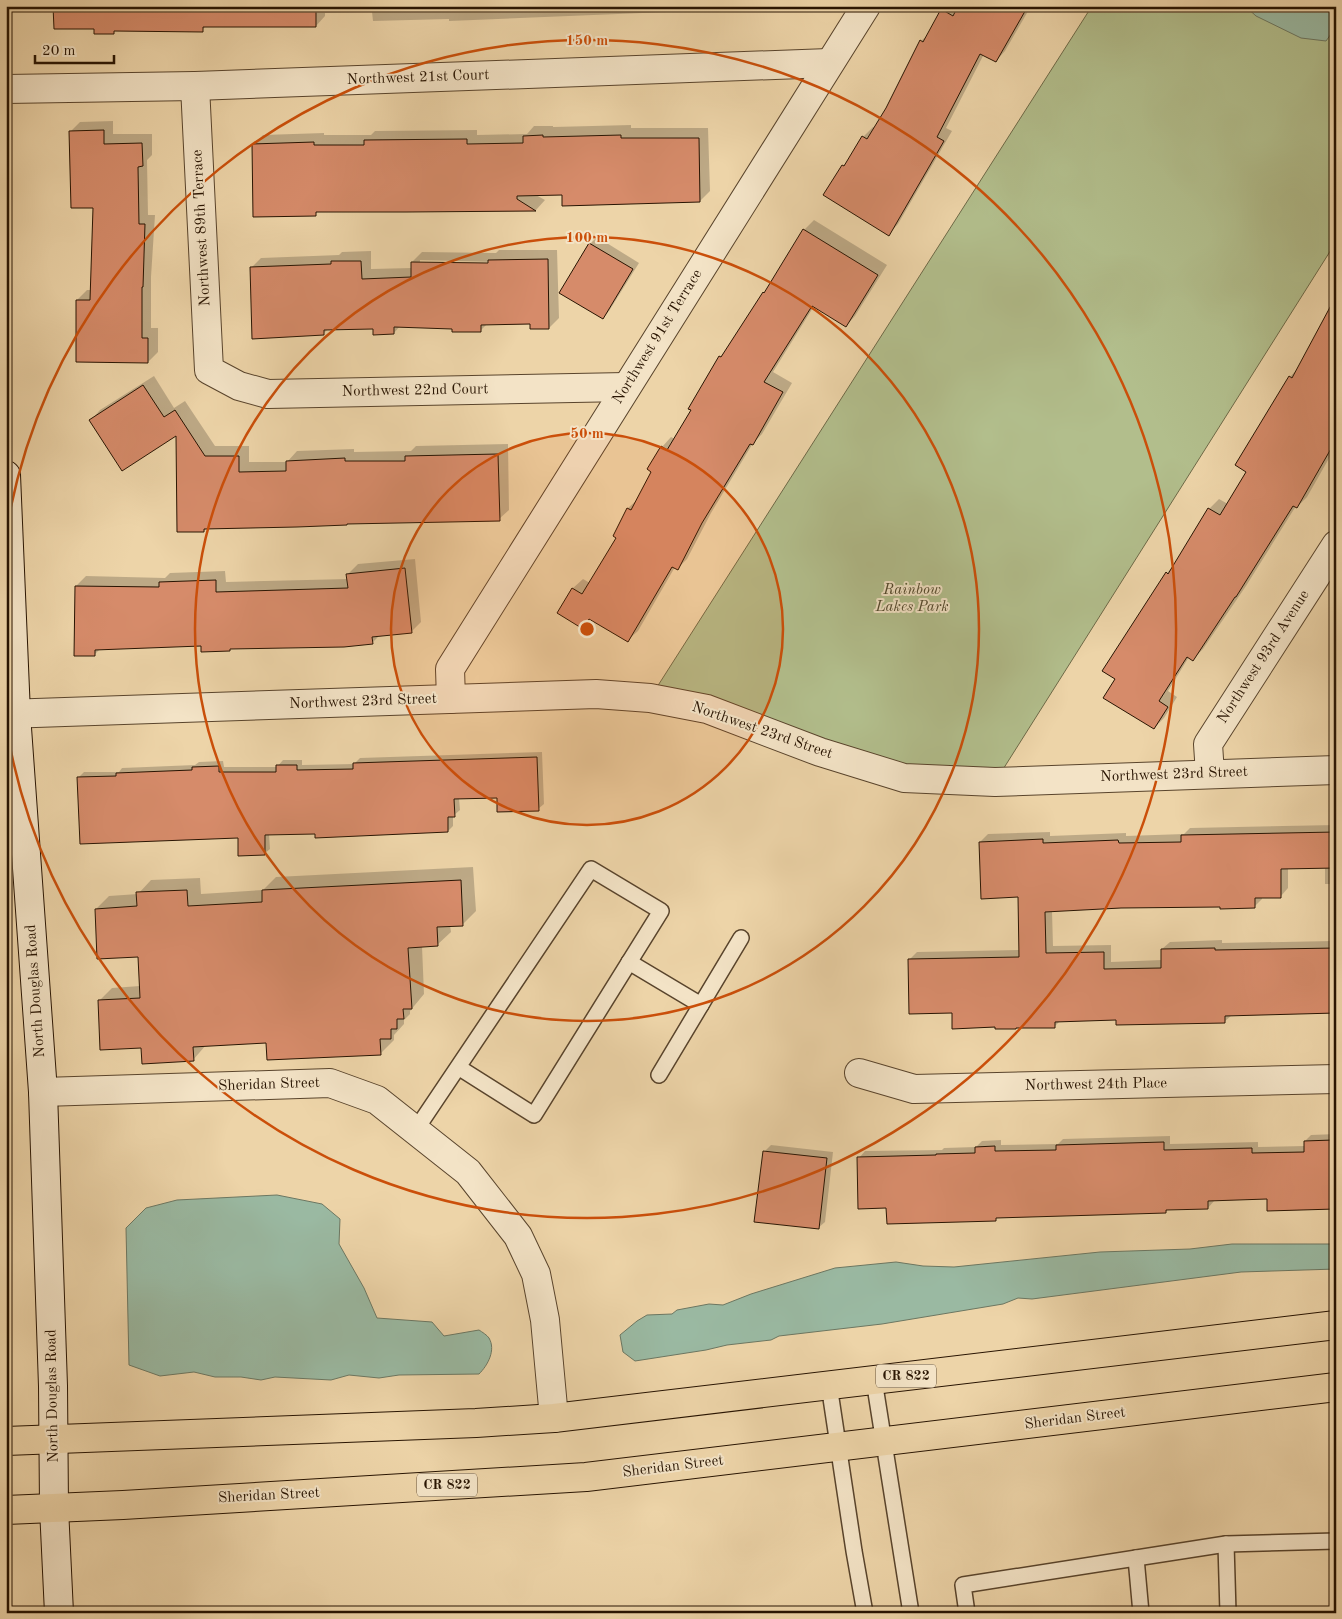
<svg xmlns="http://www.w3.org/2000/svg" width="1342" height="1619" viewBox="0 0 1342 1619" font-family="'Old Standard TT',serif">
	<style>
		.green { fill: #b2be8c; stroke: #6d6947 }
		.water { fill: #9ab9a2; stroke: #6c7762 }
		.shadow { fill: #0003; fill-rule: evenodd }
		.building { fill: #d68b6a; stroke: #281402 }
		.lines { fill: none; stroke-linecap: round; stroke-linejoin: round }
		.service-casing { stroke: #59442c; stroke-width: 18 }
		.minor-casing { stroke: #59442c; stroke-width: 30 }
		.secondary-casing { stroke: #281402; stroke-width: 30 }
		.primary-casing { stroke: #281402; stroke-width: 30 }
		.service { stroke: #f3e3c6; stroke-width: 15 }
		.minor { stroke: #f3e3c6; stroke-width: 28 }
		.secondary { stroke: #f3e3c6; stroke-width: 28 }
		.primary { stroke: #edd4a8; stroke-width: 28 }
		.ring { fill: none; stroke: #cb4f0a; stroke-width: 2.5 }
		.labels { text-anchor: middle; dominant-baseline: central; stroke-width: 4; stroke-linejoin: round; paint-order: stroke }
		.shield { fill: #f3e3c6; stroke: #65523d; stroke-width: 1 }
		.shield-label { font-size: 14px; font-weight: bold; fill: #281402 }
		.street-label { font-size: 15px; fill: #281402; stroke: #f3e3c6 }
		.park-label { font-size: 15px; font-style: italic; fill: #51472b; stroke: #f3e3c6 }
		.centre { fill: #cb4f0a; stroke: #f3e3c6; stroke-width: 2.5 }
		.ring-label { font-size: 15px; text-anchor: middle; font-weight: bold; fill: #cb4f0a; stroke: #f3e3c6; stroke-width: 4; stroke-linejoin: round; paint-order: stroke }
	</style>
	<rect width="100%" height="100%" fill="#edd4a8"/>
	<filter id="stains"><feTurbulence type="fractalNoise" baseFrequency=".004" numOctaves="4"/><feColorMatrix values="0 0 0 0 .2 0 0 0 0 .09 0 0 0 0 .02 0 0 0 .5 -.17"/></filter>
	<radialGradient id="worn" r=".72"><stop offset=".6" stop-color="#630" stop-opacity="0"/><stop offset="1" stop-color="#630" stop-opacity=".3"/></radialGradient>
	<polygon class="green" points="1092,6 1336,6 1336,242 995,782 939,780 650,698"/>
	<g class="water">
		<polygon points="1245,6 1336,6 1336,27 1326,41 1301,38 1256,16"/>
		<path d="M277,1195L322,1204L340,1219L339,1244L364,1288L377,1318L432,1322L444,1336L479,1330C482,1332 487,1335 489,1338C496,1350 488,1365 479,1374L399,1375L379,1378L349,1375L331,1380L275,1377L261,1380L241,1377H215L194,1372L160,1376L129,1365L126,1228L146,1208L177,1200Z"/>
		<polygon points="1232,1244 1336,1244 1336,1269 1241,1272 1032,1299 1018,1298 1003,1304 882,1324 779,1336 771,1340 727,1345 706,1350 635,1361 623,1352 620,1335 637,1321 647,1315 672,1314 677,1310 709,1304 723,1305 751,1294 835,1268 896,1262 923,1266 954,1267 1100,1252 1190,1249"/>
	</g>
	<g class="shadow">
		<polygon points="55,6 743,6 671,8 667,12 449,21 449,19 373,21 372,12 325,13 325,16 316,26 207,25 202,30 116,29 113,33 95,27"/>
		<polygon points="945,6 1031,6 1005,51 996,61 984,54 946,128 952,131 898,224 889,234 843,166 849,159 863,137 873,127 875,128 887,108 921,41 929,34"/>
		<polygon points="113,121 113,134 152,134 152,155 147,160 148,215 155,215 151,277 151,328 158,328 158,352 148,362 77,300 87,290 92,290 94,206 70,132 80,122"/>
		<polygon points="631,125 631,128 708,128 710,191 700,201 563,194 534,194 545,200 536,210 319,210 315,214 253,145 263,135 324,133 324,135 371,135 375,131 477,130 477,135 527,134 534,126 553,126 553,127"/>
		<polygon points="814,220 887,265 855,316 846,326 814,306 773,372 792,383 762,434 753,443 711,513 687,559 678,568 675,567 638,631 628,640 591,619 583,627 559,613 573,588 583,579 590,583 618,537 614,535 628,508 638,499 653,471 662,447 671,437 675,439 693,410 720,357 729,348 764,293 769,288 804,230"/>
		<polygon points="597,237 639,263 609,311 603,318 560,293 590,244"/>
		<path d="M499,250H557L559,318L549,328L531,323L487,324L480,331L454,327L400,326L394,333L374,328L328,329L323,334L251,268L261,258L339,255L342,252L371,251V269L412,268V262L422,252L496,253ZM420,260L494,262V264L420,263Z"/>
		<polygon points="1336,305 1336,446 1307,497 1297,507 1296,506 1246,586 1203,649 1193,659 1189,657 1168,691 1177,697 1164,718 1154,728 1117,679 1167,573 1176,563 1209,509 1219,499 1228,504 1247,471 1290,377 1298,368"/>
		<polygon points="154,376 174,408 185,401 215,446 249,446 249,462 287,462 297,451 354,449 354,452 411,451 416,446 508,444 509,510 499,519 208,527 204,531 177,434 91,420 100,410"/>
		<polygon points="415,559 421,622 411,632 380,635 372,643 231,648 229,650 202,645 101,648 94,655 76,586 86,576 165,578 170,573 225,571 226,582 348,579 348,574 358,564"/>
		<polygon points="542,752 544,804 538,809 498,796 459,798 460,810 453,816 453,826 448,831 269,834 270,849 264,854 239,837 78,778 84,772 119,772 122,768 195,765 199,762 223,761 224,767 277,767 283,760 302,760 302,765 354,764 360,758"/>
		<polygon points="1336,825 1336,884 1325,884 1325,867 1288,868 1288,888 1281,896 1262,896 1262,899 1254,907 1221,906 1121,907 1052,911 1053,946 1111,945 1111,962 1162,960 1162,949 1170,942 1222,940 1222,943 1333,941 1336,939 1336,1011 1232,1015 1224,1022 1117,1018 1061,1020 1054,1027 954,1028 953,1012 909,960 917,952 1020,950 1019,895 980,842 988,834 1050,832 1050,836 1126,833 1126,836 1184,834 1190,828"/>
		<polygon points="473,867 476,911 462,925 450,925 451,932 437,945 422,946 424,994 410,1011 410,1014 404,1020 404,1024 394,1035 394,1040 381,1053 267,1042 206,1045 193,1060 142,1047 99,1001 112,988 140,986 139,955 96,909 109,896 138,894 151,880 200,878 201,894 263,890 276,877"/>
		<polygon points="1336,1134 1336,1206 1334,1208 1268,1198 1214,1199 1214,1201 1208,1208 1168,1209 1166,1212 998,1217 995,1219 888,1207 859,1158 865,1151 942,1150 944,1148 976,1147 982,1141 1001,1140 1001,1145 1058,1144 1063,1139 1170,1136 1170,1144 1258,1142 1258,1147 1305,1146 1305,1141 1311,1135"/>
		<polygon points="771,1145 833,1152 825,1222 818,1228 765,1151"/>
	</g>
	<g class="building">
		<polygon points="53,6 316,6 316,27 203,27 203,32 114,31 114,34 94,34 94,29 54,29"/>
		<polygon points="958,6 1028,6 996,62 980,54 937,137 944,141 889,236 823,195 842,165 844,166 862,136 867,139 886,108 920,40 923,42 941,9 953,16"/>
		<polygon points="104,130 104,144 142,143 143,166 138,167 139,224 145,224 143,287 142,287 142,338 148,338 148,363 76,362 76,300 90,300 93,208 71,208 69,131"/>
		<polygon points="543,135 543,137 621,135 621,138 699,138 700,202 562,206 562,195 517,196 517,199 536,211 406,212 316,212 316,216 253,217 252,144 314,142 314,145 364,145 364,140 467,139 467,144 523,143 523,136"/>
		<polygon points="803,229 878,275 846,327 812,306 764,382 783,392 753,445 750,444 702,523 678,570 672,567 628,642 589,619 583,629 557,613 572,588 582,594 616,538 613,536 627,508 631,510 651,472 647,469 661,446 667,450 691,410 688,409 719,356 721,357 763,292 764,293"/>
		<polygon points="589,243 633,269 603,319 559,293"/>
		<polygon points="548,259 549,329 530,329 530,324 481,325 481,332 452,332 452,329 394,327 394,334 373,335 373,329 324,330 324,335 252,339 250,267 331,264 331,261 361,261 362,279 411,277 411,262 488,263 488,260"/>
		<polygon points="1336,296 1336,440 1297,508 1293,506 1236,597 1235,597 1193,661 1187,657 1159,701 1168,707 1154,729 1103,698 1115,679 1102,671 1166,572 1168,574 1208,508 1220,515 1246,472 1235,465 1289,376 1292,378"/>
		<polygon points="143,385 164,417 175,410 205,456 239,456 239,472 286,471 286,461 345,458 345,461 405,461 405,456 498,454 500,521 347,524 347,525 297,527 204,529 204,532 177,532 176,436 122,471 89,420"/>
		<polygon points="405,568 412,633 372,637 373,644 344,647 230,649 230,651 201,652 201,646 95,650 95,656 74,656 75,586 159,587 159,582 216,580 216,592 348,588 346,574"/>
		<polygon points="537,757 539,811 497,812 497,798 454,799 455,817 448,817 448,832 315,838 315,834 265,835 265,855 238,856 238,838 80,844 77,777 116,776 116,773 192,770 192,767 219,766 219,772 276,772 276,765 297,765 297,770 353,769 353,763"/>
		<polygon points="1336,832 1336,868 1281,869 1281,898 1255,898 1255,908 1220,909 1220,907 1121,908 1045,912 1046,953 1104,952 1104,969 1161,968 1161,949 1215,948 1215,950 1336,948 1336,1013 1225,1016 1225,1023 1116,1025 1116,1020 1055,1022 1055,1028 1016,1028 1016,1029 995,1029 995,1027 952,1029 952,1013 909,1014 908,959 1019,957 1018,897 981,899 979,842 1043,839 1043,843 1118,840 1119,843 1181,842 1181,835"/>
		<polygon points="461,880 463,926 437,927 438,946 408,948 412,1009 403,1009 404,1019 397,1019 397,1029 391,1029 391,1039 380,1039 381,1055 267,1060 266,1043 193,1047 194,1061 142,1064 141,1048 100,1050 98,1000 140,998 138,957 97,959 95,909 137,906 136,892 187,890 188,906 262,902 262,890"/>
		<polygon points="1333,1140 1335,1209 1267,1211 1267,1199 1208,1201 1208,1209 1166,1210 1166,1213 996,1218 996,1221 887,1224 886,1208 858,1209 857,1157 936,1155 936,1154 975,1153 975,1147 995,1146 995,1151 1056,1150 1056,1145 1164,1142 1164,1150 1252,1148 1252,1153 1304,1152 1304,1141"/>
		<polygon points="763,1151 827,1158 819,1229 754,1222"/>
	</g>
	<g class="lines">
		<defs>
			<g id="service">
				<polyline points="629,962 701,1005"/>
				<polyline points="659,1075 741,938"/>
				<polyline points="415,1131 591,869 661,911 534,1115 458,1067"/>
				<polyline points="874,1380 911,1613"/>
				<polyline points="829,1385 854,1551 865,1613"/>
				<polyline points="1226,1544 1228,1613"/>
				<polyline points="1136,1558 1141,1613"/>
				<polyline points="967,1613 963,1585 1226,1544 1336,1541"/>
			</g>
			<g id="minor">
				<polyline points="195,86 209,370 239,386 268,394 626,387"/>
				<polyline points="6,89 195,86 829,63"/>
				<polyline points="451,699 450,669 866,6"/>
				<polyline points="6,714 596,694 650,698 707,709 820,752 904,778 995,782 1336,770"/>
				<polyline points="1210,774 1208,744 1336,545"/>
				<polyline points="859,1073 914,1089 1336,1079"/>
				<polyline points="43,1092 330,1083 377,1100 468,1172 518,1236 536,1274 545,1320 554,1418"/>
			</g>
			<polyline id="secondary" points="6,475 16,714 43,1092 53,1386 54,1508 59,1613"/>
			<g id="primary">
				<polyline points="6,1441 476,1423 554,1418 1336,1325"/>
				<polyline points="6,1510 123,1505 586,1477 1336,1387"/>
			</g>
		</defs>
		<use href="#service" class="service-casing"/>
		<use href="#minor" class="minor-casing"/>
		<use href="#secondary" class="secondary-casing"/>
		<use href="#primary" class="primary-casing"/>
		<use href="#service" class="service"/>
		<use href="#minor" class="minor"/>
		<use href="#secondary" class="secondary"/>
		<use href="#primary" class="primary"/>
	</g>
	<circle cx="587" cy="629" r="196" fill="#cb4f0a" fill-opacity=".12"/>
	<g class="ring">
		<circle cx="587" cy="629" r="196"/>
		<circle cx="587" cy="629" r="392"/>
		<path d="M7 527A589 589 0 1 1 7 731"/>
	</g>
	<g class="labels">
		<g class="shield">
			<rect x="876" y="1364.5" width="60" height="23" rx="4"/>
			<rect x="417" y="1473.5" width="60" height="23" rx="4"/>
		</g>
		<g class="shield-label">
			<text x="906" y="1376">CR 822</text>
			<text x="447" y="1485">CR 822</text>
		</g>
		<g class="street-label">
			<text transform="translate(418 78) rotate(-2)">Northwest 21st Court</text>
			<text transform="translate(202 228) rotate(-93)">Northwest 89th Terrace</text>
			<text transform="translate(658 337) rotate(-58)">Northwest 91st Terrace</text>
			<text transform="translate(415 391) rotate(-1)">Northwest 22nd Court</text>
			<text transform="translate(1264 657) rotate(-57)">Northwest 93rd Avenue</text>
			<text transform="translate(363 702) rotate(-2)">Northwest 23rd Street</text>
			<text transform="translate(762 731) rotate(19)">Northwest 23rd Street</text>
			<text transform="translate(1174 775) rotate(-2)">Northwest 23rd Street</text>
			<text transform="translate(36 991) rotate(-94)">North Douglas Road</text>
			<text transform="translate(269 1085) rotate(-2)">Sheridan Street</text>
			<text transform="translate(1096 1085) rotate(-1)">Northwest 24th Place</text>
			<text transform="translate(53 1396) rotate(-91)">North Douglas Road</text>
			<text transform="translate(1075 1419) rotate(-7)">Sheridan Street</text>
			<text transform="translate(673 1467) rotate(-7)">Sheridan Street</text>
			<text transform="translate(269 1496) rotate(-3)">Sheridan Street</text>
		</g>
		<g class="park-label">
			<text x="912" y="590">Rainbow<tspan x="912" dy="17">Lakes Park</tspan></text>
		</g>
	</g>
	<circle cx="587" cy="629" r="8" class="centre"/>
	<g class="ring-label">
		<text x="587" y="45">150 m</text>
		<text x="587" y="242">100 m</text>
		<text x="587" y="438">50 m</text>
	</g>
	<rect width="1342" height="1619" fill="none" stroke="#edd4a8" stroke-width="25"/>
	<rect x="8" y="8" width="1327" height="1604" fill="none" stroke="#281402" stroke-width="2.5"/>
	<rect x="12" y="12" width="1317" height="1594" fill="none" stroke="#281402"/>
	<path d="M35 55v8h79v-8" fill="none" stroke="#281402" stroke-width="2.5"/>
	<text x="42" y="55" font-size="15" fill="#281402" stroke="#f3e3c6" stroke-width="4" paint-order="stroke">20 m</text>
	<rect width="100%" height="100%" filter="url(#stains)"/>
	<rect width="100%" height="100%" fill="url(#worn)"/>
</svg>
